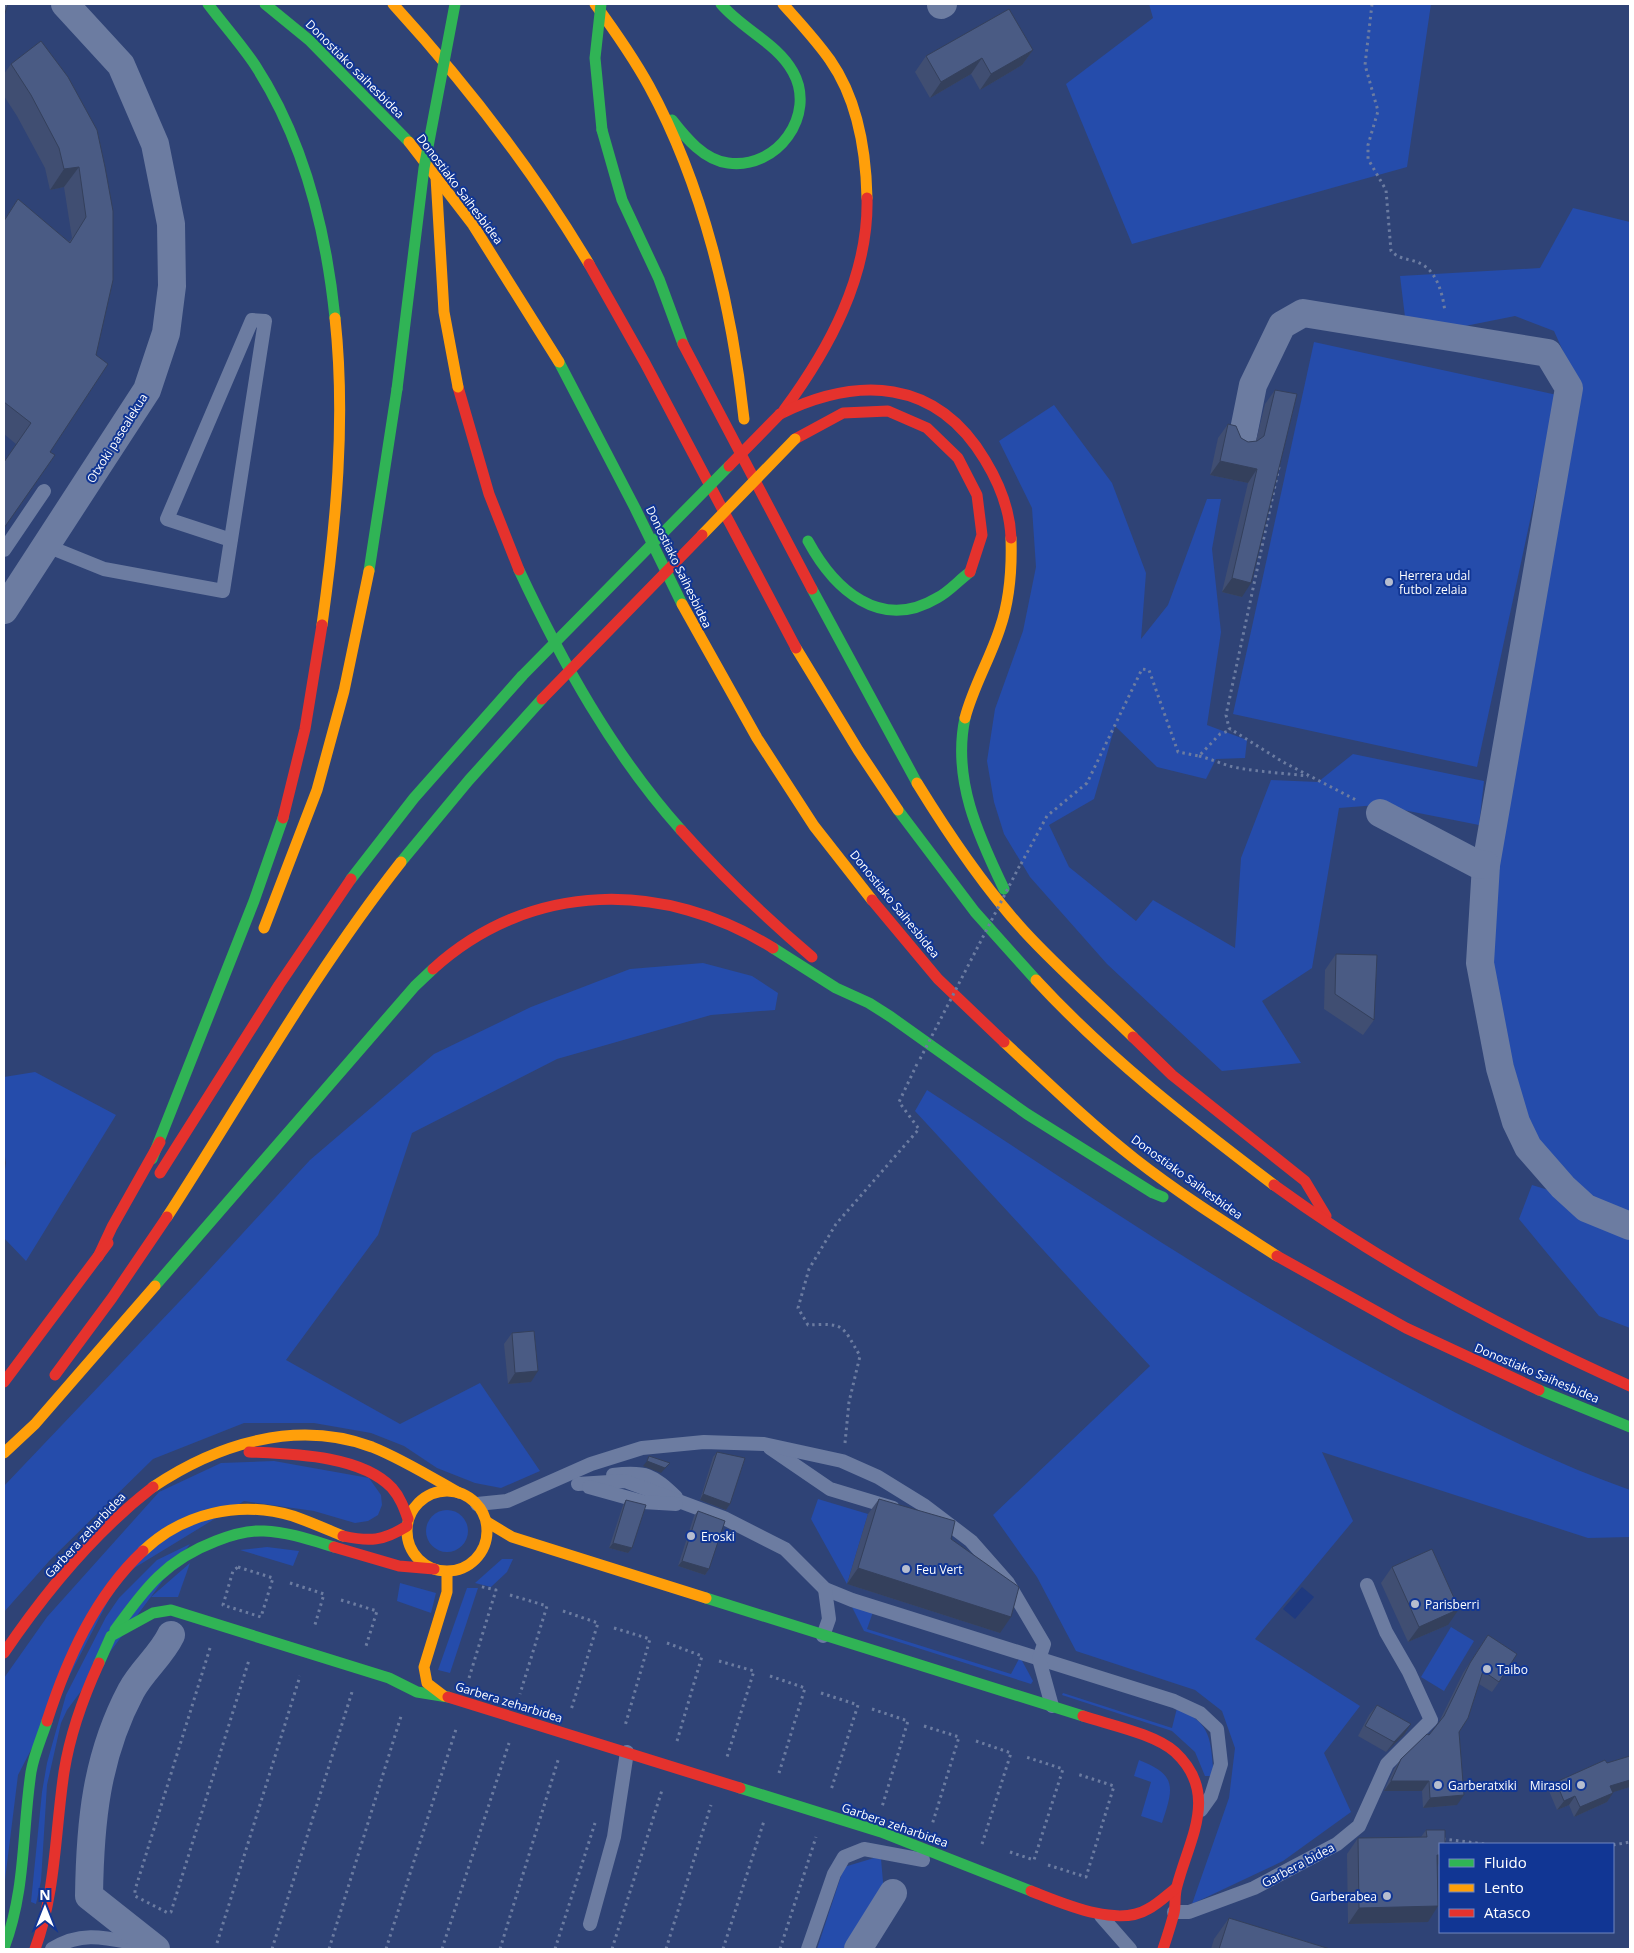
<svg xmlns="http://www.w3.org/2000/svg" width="1634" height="1953" viewBox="0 0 1634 1953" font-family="'Open Sans',sans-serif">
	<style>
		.green { fill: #254cab }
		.water { fill: #1f3a80 }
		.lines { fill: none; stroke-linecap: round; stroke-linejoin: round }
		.path { stroke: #6c7ca1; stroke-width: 3; stroke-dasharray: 2.5 4; stroke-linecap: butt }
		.lane { stroke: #6c7ca1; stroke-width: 14 }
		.street { stroke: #6c7ca1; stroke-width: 28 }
		.fast { stroke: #30b455; stroke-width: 11 }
		.slow { stroke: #ff9f0a; stroke-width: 11 }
		.jam { stroke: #e5322d; stroke-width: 11 }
		.path-bridge { stroke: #6c7ca1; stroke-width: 3; stroke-dasharray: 2.5 4; stroke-linecap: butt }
		.fast-bridge { stroke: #30b455; stroke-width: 11 }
		.slow-bridge { stroke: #ff9f0a; stroke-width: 11 }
		.jam-bridge { stroke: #e5322d; stroke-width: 11 }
		.wall { fill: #404e72 }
		.shaded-wall { fill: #34405c }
		.building { fill: #4a5b84; stroke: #34405c }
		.poi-dot { fill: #b6bdcf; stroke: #113694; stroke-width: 2 }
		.labels { text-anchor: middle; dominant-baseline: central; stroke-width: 4; stroke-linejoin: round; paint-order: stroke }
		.street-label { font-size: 12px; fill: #fff; stroke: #113694 }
		.poi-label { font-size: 12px; fill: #fff; stroke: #113694; text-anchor: start }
	</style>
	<rect width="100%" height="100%" fill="#2f4376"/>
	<g class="green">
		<polygon points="1149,4 1431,4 1407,167 1132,244 1066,84 1153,18"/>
		<polygon points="1573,208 1630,222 1630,1328 1599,1316 1519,1219 1532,1185 1591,1203 1543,1151 1523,1107 1488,954 1490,868 1580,389 1554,331 1515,316 1460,327 1405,317 1400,276 1540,268"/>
		<polygon points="1314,342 1557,395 1477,767 1233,714"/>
		<polygon points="1054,405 1112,483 1146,573 1141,639 1168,605 1207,499 1221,499 1212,549 1221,632 1207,725 1247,740 1245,758 1216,759 1206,779 1157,767 1115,726 1094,799 1049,825 1069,867 1136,921 1153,900 1235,948 1241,858 1271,780 1318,782 1353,754 1484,781 1479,825 1378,805 1339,808 1312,968 1262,1001 1301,1063 1222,1071 1107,964 1030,877 1004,834 994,802 987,761 995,709 1023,631 1036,567 1032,508 999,441"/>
		<polygon points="703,963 752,976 778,993 775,1010 711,1015 557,1059 412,1133 378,1235 286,1360 400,1424 480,1383 540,1471 501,1488 475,1483 437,1468 404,1446 371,1433 314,1423 244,1423 153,1459 50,1560 4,1612 4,1486 198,1282 310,1160 434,1054 531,1007 630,969"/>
		<polygon points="35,1072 116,1115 26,1261 4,1238 4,1176 6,1163 4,1150 4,1077"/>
		<path d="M927,1090C1079,1189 1228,1290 1387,1376C1465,1419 1546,1460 1630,1490V1537L1588,1538L1322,1452L1353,1521L1255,1639L1360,1706L1324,1753L1351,1812L1283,1861L1192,1904L1229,1798L1235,1748L1222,1711L1195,1690L1076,1651L1037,1577L993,1515L1150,1366L915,1111Z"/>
		<polygon points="274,1461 369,1478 381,1495 382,1505 378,1515 368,1521 355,1523 314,1511 244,1501 121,1576 18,1775 4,1888 4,1678 47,1617 159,1492 221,1463"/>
		<polygon points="818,1499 868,1514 847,1584 811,1519"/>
		<circle cx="447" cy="1531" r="21"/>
		<polygon points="190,1544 67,1710 61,1723 47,1785 41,1881 36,1904 31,1902 42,1792 47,1763 66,1695 106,1617 119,1598 157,1560"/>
		<polygon points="267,1547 299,1551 293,1566 240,1550"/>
		<polygon points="502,1559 513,1559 507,1572 491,1587 475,1583"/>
		<polygon points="190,1563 178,1597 151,1597"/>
		<polygon points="400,1583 436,1593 431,1613 397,1601"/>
		<polygon points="467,1588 478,1588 450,1673 438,1670"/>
		<polygon points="852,1607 873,1612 867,1629 1011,1674 1020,1657 1033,1681 1031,1684 864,1631"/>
		<polygon points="1451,1627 1474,1641 1444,1691 1421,1677"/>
		<path d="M1063,1693L1172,1728L1177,1708C1213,1724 1210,1740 1214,1776H1205L1195,1752L1172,1731L1062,1695Z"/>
		<path d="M1139,1760C1177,1775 1174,1787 1162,1823L1141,1816L1151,1782L1134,1776Z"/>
		<polygon points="874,1858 881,1859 884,1893 845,1949 817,1949 844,1867"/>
	</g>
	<polygon class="water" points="1302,1587 1314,1597 1295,1619 1283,1609"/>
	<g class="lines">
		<g class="path">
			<path d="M1372,4L1365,65L1378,111L1368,145V159L1386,190L1391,251C1401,261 1412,258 1423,265C1438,274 1443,296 1445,312"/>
			<polyline points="1279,467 1226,715 1229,728 1232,730 1283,762 1358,801"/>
			<path d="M1199,756C1211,759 1222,764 1233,767C1258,772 1283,773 1308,776"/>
			<polyline points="1021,864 1047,816 1087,783 1142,669 1149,670 1178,752 1199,756 1220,734 1231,730"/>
			<path d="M845,1443L849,1402L860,1356C842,1325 845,1323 808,1325L798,1308L809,1269L836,1224L919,1129L899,1102L917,1064"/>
			<polygon points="238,1567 273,1578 261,1617 223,1605 233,1571"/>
			<polyline points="290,1583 324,1594 314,1628"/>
			<polyline points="510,1595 547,1606 520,1694"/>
			<polyline points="341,1600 377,1611 366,1646"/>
			<polyline points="563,1611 598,1623 571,1710"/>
			<polyline points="614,1628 650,1639 625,1726"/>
			<polyline points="667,1643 702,1656 677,1741"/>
			<polyline points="210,1648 135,1890 135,1896 168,1913 171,1912 249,1660"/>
			<polyline points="719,1661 754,1671 727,1757"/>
			<polyline points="770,1676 805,1688 779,1773"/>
			<polyline points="469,1678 496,1590 478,1586"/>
			<polyline points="821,1693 858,1705 831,1790"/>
			<polyline points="872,1709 908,1721 882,1807"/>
			<polyline points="924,1726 959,1737 932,1825"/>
			<polyline points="976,1741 1011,1753 982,1844"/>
			<polyline points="1443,1839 1485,1844"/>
			<polyline points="1613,1845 1630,1842"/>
			<polyline points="1010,1852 1034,1860 1063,1769 1026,1757"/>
			<polyline points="1048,1865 1086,1877 1114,1786 1077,1774"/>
			<polyline points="217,1943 300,1676"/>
			<polyline points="272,1949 352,1692"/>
			<polyline points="329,1949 402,1713"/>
			<polyline points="386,1949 457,1726"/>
			<polyline points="442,1949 509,1743"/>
			<polyline points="500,1949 559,1757"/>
			<polyline points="555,1949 595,1823"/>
			<polyline points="612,1949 662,1790"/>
			<polyline points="666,1949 711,1805"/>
			<polyline points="723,1949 764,1821"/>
			<polyline points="780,1949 816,1837"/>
		</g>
		<g class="lane">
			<polyline points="47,546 104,569 223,591 265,321 252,320 167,519 231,540"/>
			<polyline points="4,550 44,491"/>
			<polyline points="770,1448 830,1489 893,1508"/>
			<path d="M613,1475C646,1471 653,1475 676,1497"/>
			<polyline points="578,1484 625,1481 724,1518 785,1549 825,1589 852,1600 1174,1701 1200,1713 1217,1729 1221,1764 1211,1796 1201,1810"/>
			<polyline points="589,1487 643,1502 676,1504"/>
			<polyline points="477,1504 507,1501 591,1464 642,1448 704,1442 764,1444 842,1461 878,1477 925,1506 971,1541 1008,1583 1044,1644 1039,1659 1052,1706"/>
			<polyline points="823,1636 829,1619 825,1589"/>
			<polyline points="1174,1912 1189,1912 1254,1888 1337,1844 1359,1826 1387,1764 1431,1720 1409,1672 1386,1632 1367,1585"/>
			<polyline points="1101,1916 1130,1949"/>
			<polyline points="590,1924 614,1837 627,1752"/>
			<path d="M52,1949C83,1929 110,1939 143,1945"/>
			<polyline points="808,1949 834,1874 844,1857 864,1849 923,1860"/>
		</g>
		<g class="street">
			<polyline points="941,5 943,4"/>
			<polyline points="1242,440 1253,385 1282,325 1303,313 1548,353 1569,388 1486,865 1480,963 1500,1068 1516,1122 1528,1147 1563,1187 1586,1208 1630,1226"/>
			<polyline points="4,610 147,390 166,333 172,286 171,224 155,144 121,65 65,4"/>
			<polyline points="1380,813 1477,864 1486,865"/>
			<path d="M156,1949L89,1896C90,1823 96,1757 131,1691C142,1670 161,1656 171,1635"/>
			<polyline points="858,1949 893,1893"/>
		</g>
		<g class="fast">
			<path d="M208,4C223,24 241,44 255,65C304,140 326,230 335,318"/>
			<polyline points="265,4 309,40 409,142"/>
			<path d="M672,120C686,138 704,160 728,163C777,170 817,115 793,72C777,43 742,29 721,4"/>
			<polyline points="602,130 622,200 659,279 683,344"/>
			<polyline points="559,362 635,508 682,604"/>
			<path d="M808,541C834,589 880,632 937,598C949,592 959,580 970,572"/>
			<path d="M519,570C562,662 613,754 681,830"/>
			<polyline points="369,571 397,389"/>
			<polyline points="812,589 917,783"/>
			<path d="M965,718C952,779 978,835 1004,889"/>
			<polyline points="898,810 975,912 1036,980"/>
			<polyline points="401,862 469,780 542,699"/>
			<polyline points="351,879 414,798 522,676"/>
			<polyline points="773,948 836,988 869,1003 891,1017 1027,1114 1153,1193 1163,1197"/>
			<polyline points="152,1159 254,901 283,818"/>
			<polyline points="155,1286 415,986 433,969"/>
			<polyline points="1539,1390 1630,1427"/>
			<polyline points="706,1598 1083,1716"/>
			<path d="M115,1630C145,1588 166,1560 216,1541C231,1535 247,1530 264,1531C288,1532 311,1540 334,1547"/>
			<polyline points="99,1663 111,1636 153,1613 171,1610 389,1678 417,1692 448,1697"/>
			<polyline points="740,1788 881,1832 1031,1891"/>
			<path d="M4,1948C26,1890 22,1832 31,1772C34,1754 42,1737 47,1721"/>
		</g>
		<g class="slow">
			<path d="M393,4C467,85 533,170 589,264"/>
			<path d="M595,4C614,30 633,57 649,86C703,185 732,307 744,419"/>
			<path d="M783,4C799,22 816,40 830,60C858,100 866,150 867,198"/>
			<polyline points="409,142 473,225 559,362"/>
			<polyline points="682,604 757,738 814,826 872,900"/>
			<path d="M322,625C336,524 346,420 335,318"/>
			<polyline points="796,648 858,750 898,810"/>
			<path d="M965,718C973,687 990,659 1000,628C1010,599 1012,569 1011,538"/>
			<path d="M917,783C949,835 983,886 1024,931C1058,968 1097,1002 1133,1037"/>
			<polyline points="264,928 317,790 344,691 369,571"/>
			<path d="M1036,980C1107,1057 1191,1122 1274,1185"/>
			<path d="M1004,1042C1047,1082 1089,1123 1135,1159C1181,1195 1229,1225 1277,1256"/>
			<path d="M167,1217C244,1098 313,974 401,862"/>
			<polyline points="4,1453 35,1424 155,1286"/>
			<path d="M153,1487C217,1444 296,1419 372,1447C402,1459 431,1477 459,1493"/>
			<circle cx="447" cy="1531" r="40"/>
			<polyline points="487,1522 512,1537 706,1598"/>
			<path d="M143,1551C183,1513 239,1500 293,1516C310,1522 326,1529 343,1536"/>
			<polyline points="444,1696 427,1683 424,1667 447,1592 447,1572"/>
		</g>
		<g class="jam">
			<polyline points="589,264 645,363 796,648"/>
			<polyline points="683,344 812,589"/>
			<polyline points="458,387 489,494 519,570"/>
			<path d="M784,410C829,349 869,276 867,198"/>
			<path d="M780,414C858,376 936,378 985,460C999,483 1010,510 1011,538"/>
			<polyline points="795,439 843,413 888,411 927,428 958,458 977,495 982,535 970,572"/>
			<polyline points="283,818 305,729 322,625"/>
			<path d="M681,830C722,876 765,917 812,957"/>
			<polyline points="872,900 938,979 1004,1042"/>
			<path d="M433,969C531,880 665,880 773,948"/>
			<polyline points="1133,1037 1172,1075 1305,1181 1326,1216"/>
			<polyline points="160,1173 279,985 351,879"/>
			<path d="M1274,1185C1385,1266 1505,1330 1630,1386"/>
			<polyline points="1277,1256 1406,1328 1539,1390"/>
			<polyline points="98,1257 112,1227 160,1142"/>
			<polyline points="55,1375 112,1298 167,1217"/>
			<polyline points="4,1382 108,1243"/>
			<path d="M249,1452C292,1454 361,1455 392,1488C400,1497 404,1508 408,1519"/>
			<path d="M343,1536C370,1542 383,1541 407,1526"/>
			<polyline points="334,1547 399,1566 434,1569"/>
			<path d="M4,1653C44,1594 96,1531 153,1487"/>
			<polyline points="448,1697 740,1788"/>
			<path d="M1083,1716C1110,1725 1155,1734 1175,1752C1220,1794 1189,1839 1177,1886C1174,1895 1176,1904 1174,1913C1171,1925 1167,1937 1163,1949"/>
			<path d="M47,1721C67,1659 95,1596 143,1551"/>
			<path d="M1031,1891C1062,1903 1117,1928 1148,1909C1158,1904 1167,1895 1176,1888"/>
			<path d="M35,1949C56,1892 55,1832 64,1772C70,1734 83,1698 99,1663"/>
		</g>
		<polyline class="path-bridge" points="920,1059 1020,865"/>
		<g class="fast-bridge">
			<polyline points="601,4 595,58 602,130"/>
			<polyline points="397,389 424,168 455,4"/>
			<polyline points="522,676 729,466"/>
		</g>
		<g class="slow-bridge">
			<polyline points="436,177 444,312 458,387"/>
			<polyline points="702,535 795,439"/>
		</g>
		<g class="jam-bridge">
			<polyline points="729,466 780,414"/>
			<polyline points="542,699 702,535"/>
		</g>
	</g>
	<g class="wall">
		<polygon points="1033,50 1022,65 980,90 971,74 930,98 915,72 926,56"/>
		<polygon points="11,64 97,130 96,355 16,444 4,434 4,220 18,199 69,242 72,238 64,187 50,190 45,168 17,116 4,96 4,74"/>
		<polygon points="1275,390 1242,597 1222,592 1248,483 1210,475 1218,438 1228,424 1241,438 1248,442 1256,441 1265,404"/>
		<polygon points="1336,954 1374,1020 1363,1035 1324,1009 1325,970"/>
		<polygon points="512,1333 531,1382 508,1384 504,1344"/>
		<polygon points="717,1452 730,1504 726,1510 700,1500 713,1457"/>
		<polygon points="879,1499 1000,1633 847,1584 868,1514"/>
		<polygon points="626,1500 632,1548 628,1553 609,1548 623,1505"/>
		<polygon points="698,1511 709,1569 705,1575 678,1566 694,1516"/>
		<polygon points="1392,1567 1448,1625 1408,1642 1381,1583"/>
		<polygon points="1488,1635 1499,1682 1492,1692 1479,1684 1459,1732 1457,1805 1423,1808 1422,1791 1384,1791 1394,1769 1401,1759 1429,1735 1439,1722 1463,1673"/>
		<polygon points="1377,1705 1411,1724 1404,1735 1386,1752 1358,1736 1369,1715"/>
		<polygon points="1556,1782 1630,1787 1613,1792 1607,1802 1574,1817 1569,1805 1557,1810 1549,1791"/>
		<polygon points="1426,1830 1437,1866 1428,1922 1348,1924 1347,1854 1358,1838 1421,1837"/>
		<polygon points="1229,1918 1330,1949 1211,1949 1214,1939"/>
	</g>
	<g class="shaded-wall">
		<polygon points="1033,50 1022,65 980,90 991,74"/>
		<polygon points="982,58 971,74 930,98 941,82"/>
		<polygon points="79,167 64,187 50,190 64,169"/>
		<polygon points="1220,461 1257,469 1248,483 1210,475"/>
		<polygon points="1232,578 1251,583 1242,597 1222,592"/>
		<polygon points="538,1371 531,1382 508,1384 515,1373"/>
		<polygon points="647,1461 670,1463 661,1473 643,1466"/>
		<polygon points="703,1494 730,1504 726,1510 700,1500"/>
		<polygon points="613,1543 632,1548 628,1553 609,1548"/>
		<polygon points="682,1561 709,1569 705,1575 678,1566"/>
		<polygon points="858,1568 1011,1617 1000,1633 847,1584"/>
		<polygon points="1459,1609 1448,1625 1408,1642 1419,1627"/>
		<polygon points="1411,1724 1404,1735 1386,1752 1394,1742"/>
		<polygon points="1630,1780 1630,1787 1604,1795 1610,1786"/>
		<polygon points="1391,1781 1429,1781 1422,1791 1384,1791"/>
		<polygon points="1613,1793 1607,1802 1574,1817 1580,1807"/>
		<polygon points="1464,1795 1457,1805 1423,1808 1430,1798"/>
		<polygon points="1575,1796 1569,1805 1557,1810 1564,1801"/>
		<polygon points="1437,1855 1440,1855 1440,1862 1435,1870"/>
		<polygon points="1438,1906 1428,1922 1348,1924 1359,1908"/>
	</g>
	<g class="building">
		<polygon points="4,4 8,4 4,16"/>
		<polygon points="1009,9 1033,50 991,74 982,58 941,82 926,56"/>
		<polygon points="41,41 68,77 97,130 105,167 113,211 113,280 96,355 108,364 50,452 55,455 4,528 4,462 31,423 4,402 4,221 18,199 70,243 86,217 79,167 64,169 59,148 31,95 11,64"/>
		<polygon points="1275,390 1297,394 1251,583 1232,578 1257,469 1220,461 1228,424 1236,426 1241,438 1248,442 1257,441 1264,436"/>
		<polygon points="1336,954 1377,955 1374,1020 1335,994"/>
		<polygon points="534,1331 538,1371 515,1373 512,1333"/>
		<polygon points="717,1452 745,1458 730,1504 703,1494"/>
		<polygon points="649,1456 670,1463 665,1468 647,1461"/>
		<polygon points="879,1499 955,1521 951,1539 1019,1587 1011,1617 858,1568"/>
		<polygon points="626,1500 646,1505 632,1548 613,1543"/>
		<polygon points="698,1511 725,1521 709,1569 682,1561"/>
		<polygon points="1432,1549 1459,1609 1419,1627 1392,1567"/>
		<polygon points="1488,1635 1517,1654 1499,1682 1483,1671 1468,1718 1459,1732 1464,1795 1430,1798 1429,1781 1391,1781 1401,1759 1427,1734 1429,1735 1444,1716 1470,1663"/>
		<polygon points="1377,1705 1411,1724 1394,1742 1365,1726"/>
		<polygon points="1630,1756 1630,1780 1610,1786 1613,1793 1580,1807 1575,1796 1564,1801 1556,1782 1605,1760 1607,1763"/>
		<polygon points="1426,1830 1445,1830 1445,1844 1440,1844 1440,1855 1437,1855 1438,1906 1359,1908 1358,1838 1427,1837"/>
		<polygon points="1229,1918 1330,1949 1219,1949"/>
	</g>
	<g class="poi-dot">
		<circle cx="1389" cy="582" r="5"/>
		<circle cx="691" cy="1536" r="5"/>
		<circle cx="906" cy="1569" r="5"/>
		<circle cx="1415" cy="1604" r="5"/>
		<circle cx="1487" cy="1669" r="5"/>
		<circle cx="1438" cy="1785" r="5"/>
		<circle cx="1581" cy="1785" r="5"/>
		<circle cx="1387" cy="1896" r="5"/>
	</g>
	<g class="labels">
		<g class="street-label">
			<text transform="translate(355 69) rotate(45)">Donostiako saihesbidea</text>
			<text transform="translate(460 189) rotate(53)">Donostiako Saihesbidea</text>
			<text transform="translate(117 438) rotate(-58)">Otxoki pasealekua</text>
			<text transform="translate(679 567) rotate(64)">Donostiako Saihesbidea</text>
			<text transform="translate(895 904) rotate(51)">Donostiako Saihesbidea</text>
			<text transform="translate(1187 1177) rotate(36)">Donostiako Saihesbidea</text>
			<text transform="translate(1537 1373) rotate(23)">Donostiako Saihesbidea</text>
			<text transform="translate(85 1535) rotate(-47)">Garbera zeharbidea</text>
			<text transform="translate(509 1702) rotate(17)">Garbera zeharbidea</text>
			<text transform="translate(895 1825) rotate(19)">Garbera zeharbidea</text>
			<text transform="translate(1298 1865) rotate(-28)">Garbera bidea</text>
		</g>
		<g class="poi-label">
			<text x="1399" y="575">Herrera udal<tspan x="1399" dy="14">futbol zelaia</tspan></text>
			<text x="701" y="1536">Eroski</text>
			<text x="916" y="1569">Feu Vert</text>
			<text x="1425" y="1604">Parisberri</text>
			<text x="1497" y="1669">Taibo</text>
			<text x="1448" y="1785">Garberatxiki</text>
			<text x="1571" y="1785" text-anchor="end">Mirasol</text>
			<text x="1377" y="1896" text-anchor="end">Garberabea</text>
		</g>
	</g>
	<rect width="1634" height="1953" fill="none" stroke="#ffffff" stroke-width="10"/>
	<rect x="1439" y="1843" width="175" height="90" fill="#113694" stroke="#7086bf"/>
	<rect x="1449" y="1859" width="25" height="8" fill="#30b455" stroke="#7086bf"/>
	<text x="1484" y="1868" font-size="15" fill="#ffffff">Fluido</text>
	<rect x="1449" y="1884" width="25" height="8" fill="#ff9f0a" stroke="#7086bf"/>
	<text x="1484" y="1893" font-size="15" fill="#ffffff">Lento</text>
	<rect x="1449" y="1909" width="25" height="8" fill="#e5322d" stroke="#7086bf"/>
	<text x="1484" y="1918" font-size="15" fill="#ffffff">Atasco</text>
	<g transform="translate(45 1908)" stroke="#113694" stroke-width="4" paint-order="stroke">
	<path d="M0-4L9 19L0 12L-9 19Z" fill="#ffffff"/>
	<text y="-8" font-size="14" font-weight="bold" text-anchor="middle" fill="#ffffff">N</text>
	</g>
</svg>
